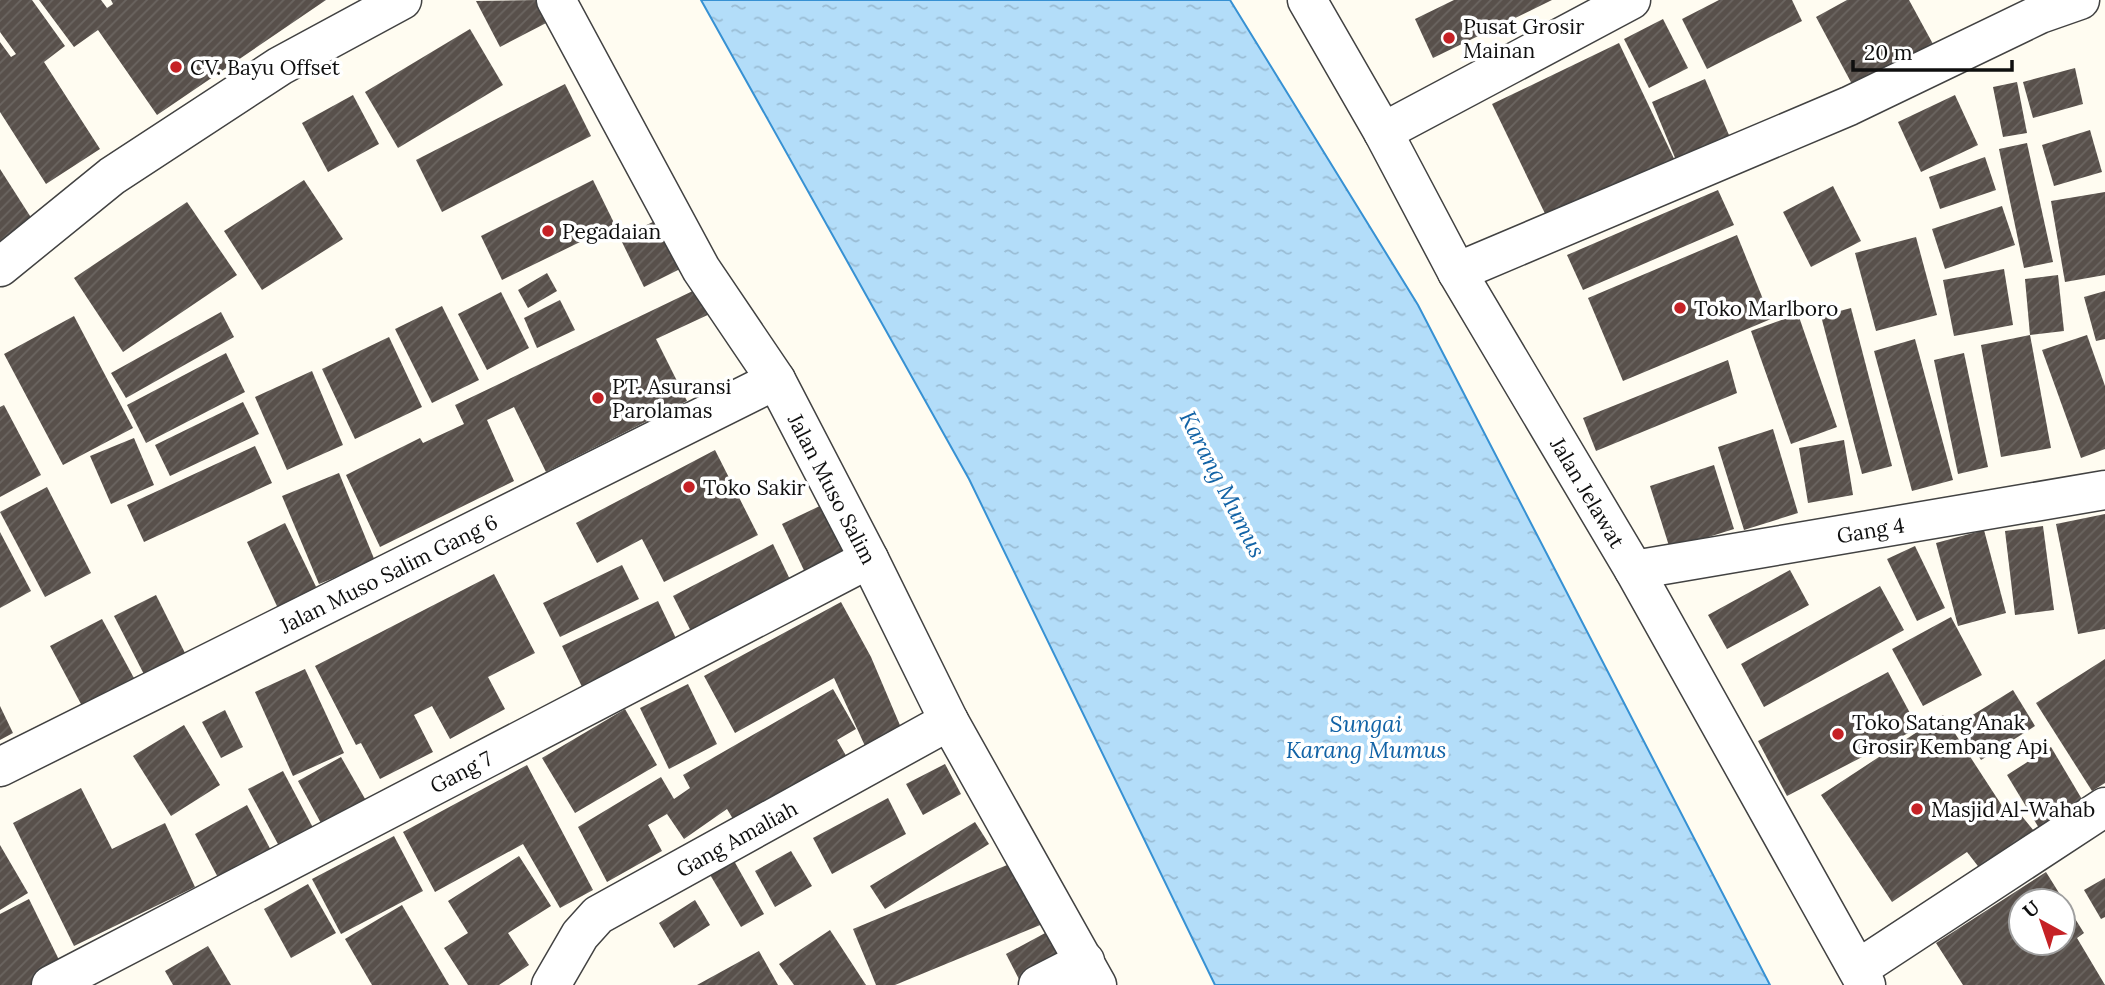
<svg xmlns="http://www.w3.org/2000/svg" width="2105" height="985" viewBox="0 0 2105 985" font-family="Lora,serif">
	<style>
		.water { fill: url(#water-ripples); stroke: #3791d3; stroke-width: 2 }
		.building { fill: url(#building-hatch); fill-rule: evenodd }
		.lines { fill: none; stroke-linecap: round; stroke-linejoin: round }
		.minor-casing { stroke: #424242; stroke-width: 41 }
		.tertiary-casing { stroke: #424242; stroke-width: 41 }
		.minor { stroke: #fff; stroke-width: 38 }
		.tertiary { stroke: #fff; stroke-width: 38 }
		.poi-dot { fill: #c52125; stroke: #fff; stroke-width: 2.5 }
		.labels { text-anchor: middle; dominant-baseline: central; stroke-width: 7; stroke-linejoin: round; paint-order: stroke }
		.poi-label { font-size: 21px; fill: #0f0f0f; stroke: #fff; text-anchor: start }
		.street-label { font-size: 21px; fill: #0f0f0f; stroke: #fff }
		.water-label { font-size: 23px; font-style: italic; fill: #1263a6; stroke: #fff }
	</style>
	<defs>
		<pattern id="water-ripples" width="26" height="14" patternUnits="userSpaceOnUse" patternTransform="scale(1.75)"><rect width="26" height="14" fill="#b3ddf9"/><path d="M2 4q2-2 4 0t4 0M15 11q2-2 4 0t4 0" fill="none" stroke="#99bcd4"/></pattern>
		<pattern id="building-hatch" width="6" height="6" patternUnits="userSpaceOnUse" patternTransform="scale(1.75)"><rect width="6" height="6" fill="#58504b"/><path d="M-1 1l2-2M0 6l6-6M5 7l2-2" fill="none" stroke="#6b6561"/></pattern>
	</defs>
	<rect width="100%" height="100%" fill="#fffcf1"/>
	<polygon class="water" points="701,0 1230,0 1418,305 1770,985 1215,985 969,479"/>
	<g class="building">
		<polygon points="0,0 32,0 65,46 44,62 100,149 46,184 0,112 0,42 11,57 16,54 0,32"/>
		<polygon points="39,0 101,0 107,8 113,4 111,0 326,0 157,115 98,30 74,47"/>
		<polygon points="538,0 550,21 500,47 476,1"/>
		<polygon points="1454,0 1552,0 1433,58 1415,19"/>
		<polygon points="1719,0 1792,0 1802,21 1707,69 1682,19"/>
		<polygon points="1847,0 1909,0 1939,55 1860,99 1816,17"/>
		<polygon points="1663,19 1688,68 1649,88 1624,39"/>
		<polygon points="470,29 503,85 398,148 365,92"/>
		<polygon points="1619,43 1677,165 1551,226 1492,104"/>
		<polygon points="2075,68 2083,104 2033,118 2023,82"/>
		<polygon points="1705,79 1732,142 1678,165 1652,102"/>
		<polygon points="2017,82 2027,133 2003,137 1993,87"/>
		<polygon points="565,84 591,136 442,212 416,160"/>
		<polygon points="353,95 379,144 328,172 302,123"/>
		<polygon points="1955,95 1978,145 1921,172 1898,122"/>
		<polygon points="2090,130 2102,172 2054,186 2042,145"/>
		<polygon points="2027,143 2053,262 2024,268 1999,149"/>
		<polygon points="1985,157 1996,190 1940,209 1929,177"/>
		<polygon points="0,169 39,230 0,255"/>
		<polygon points="304,180 343,239 262,290 224,231"/>
		<polygon points="593,180 615,225 502,280 481,236"/>
		<polygon points="1833,186 1861,241 1811,267 1783,212"/>
		<polygon points="1718,190 1734,225 1583,290 1567,255"/>
		<polygon points="2105,192 2105,275 2065,282 2051,201"/>
		<polygon points="187,202 237,275 123,352 74,278"/>
		<polygon points="2002,206 2015,245 1945,269 1932,229"/>
		<polygon points="665,216 688,265 644,287 620,238"/>
		<polygon points="1737,235 1771,319 1623,381 1588,298"/>
		<polygon points="1916,237 1937,315 1876,331 1855,253"/>
		<polygon points="2004,269 2013,325 1954,336 1943,280"/>
		<polygon points="547,273 557,291 528,308 518,290"/>
		<polygon points="2058,275 2064,331 2030,335 2025,279"/>
		<polygon points="699,288 712,313 656,339 687,401 546,472 514,407 487,420 514,481 380,547 346,475 420,438 423,443 464,424 455,405"/>
		<polygon points="2105,291 2105,339 2096,341 2084,297"/>
		<polygon points="501,292 529,348 487,370 458,314"/>
		<polygon points="560,300 575,330 537,348 524,318"/>
		<polygon points="442,306 479,380 432,403 395,329"/>
		<polygon points="1851,308 1892,466 1862,474 1821,316"/>
		<polygon points="221,312 234,337 126,398 111,373"/>
		<polygon points="1798,314 1837,427 1791,444 1751,331"/>
		<polygon points="74,316 133,428 63,465 4,354"/>
		<polygon points="2030,335 2051,448 2001,457 1981,345"/>
		<polygon points="2087,335 2105,386 2105,449 2081,458 2042,350"/>
		<polygon points="389,337 422,407 355,439 322,369"/>
		<polygon points="1915,339 1953,480 1912,491 1874,351"/>
		<polygon points="226,353 245,392 146,443 127,405"/>
		<polygon points="1964,353 1988,467 1958,474 1934,360"/>
		<polygon points="1728,360 1737,393 1596,451 1583,418"/>
		<polygon points="312,371 343,445 287,470 255,397"/>
		<polygon points="243,402 259,434 170,476 155,445"/>
		<polygon points="4,405 41,475 0,497 0,407"/>
		<polygon points="1773,429 1798,513 1744,530 1718,447"/>
		<polygon points="134,438 154,485 111,504 90,456"/>
		<polygon points="1844,440 1853,495 1808,503 1799,448"/>
		<polygon points="255,446 272,483 144,542 127,505"/>
		<polygon points="715,450 758,535 664,582 642,539 597,563 576,523"/>
		<polygon points="1714,465 1734,529 1670,549 1650,486"/>
		<polygon points="339,473 375,561 319,584 282,496"/>
		<polygon points="47,487 91,573 45,597 0,512"/>
		<polygon points="824,504 852,563 810,583 782,524"/>
		<polygon points="2105,514 2105,629 2078,634 2056,524"/>
		<polygon points="285,523 322,599 283,619 247,542"/>
		<polygon points="2043,526 2054,610 2015,615 2005,531"/>
		<polygon points="1984,530 2006,613 1958,626 1936,543"/>
		<polygon points="0,532 31,591 0,608"/>
		<polygon points="773,544 796,592 697,643 673,596"/>
		<polygon points="1915,546 1945,608 1917,621 1887,559"/>
		<polygon points="622,565 639,599 560,637 543,603"/>
		<polygon points="1790,570 1809,605 1727,649 1708,615"/>
		<polygon points="494,574 535,653 488,677 505,709 450,739 432,706 414,715 433,752 380,779 361,743 356,745 315,666"/>
		<polygon points="1880,586 1904,630 1764,707 1741,664"/>
		<polygon points="156,595 191,665 150,686 114,616"/>
		<polygon points="658,601 684,655 589,701 562,646"/>
		<polygon points="841,602 871,657 902,730 865,746 834,678 735,733 704,676"/>
		<polygon points="1951,617 1982,675 1923,706 1892,649"/>
		<polygon points="102,619 141,691 89,719 50,646"/>
		<polygon points="2105,659 2105,783 2092,791 2036,703"/>
		<polygon points="305,669 344,753 293,776 255,692"/>
		<polygon points="1888,672 1918,728 1787,796 1758,741"/>
		<polygon points="688,684 717,744 669,769 640,708"/>
		<polygon points="833,689 856,729 837,740 848,759 736,824 727,809 684,839 667,814 648,825 662,851 607,882 578,827 661,777 674,799 690,788 683,775"/>
		<polygon points="2013,690 2035,726 1981,760 1958,724"/>
		<polygon points="0,706 13,733 0,740"/>
		<polygon points="625,709 657,765 575,813 542,758"/>
		<polygon points="225,710 243,747 221,758 202,722"/>
		<polygon points="1943,715 2008,815 2016,809 2039,837 1988,879 1967,852 1892,902 1821,795"/>
		<polygon points="184,725 220,785 171,816 133,756"/>
		<polygon points="2051,747 2086,806 2042,833 2007,775"/>
		<polygon points="341,757 372,811 328,836 298,781"/>
		<polygon points="945,764 961,794 923,815 906,784"/>
		<polygon points="527,765 593,890 560,908 523,844 435,892 403,832"/>
		<polygon points="283,771 319,839 285,857 248,789"/>
		<polygon points="81,788 112,849 165,823 195,887 74,946 13,823"/>
		<polygon points="888,798 906,834 832,874 813,838"/>
		<polygon points="247,805 275,858 223,887 195,834"/>
		<polygon points="975,822 989,844 885,909 870,886"/>
		<polygon points="394,836 423,891 341,934 312,879"/>
		<polygon points="0,845 28,893 0,910"/>
		<polygon points="791,851 812,886 775,907 755,871"/>
		<polygon points="519,856 551,906 508,933 529,965 499,985 468,985 444,948 468,933 448,901"/>
		<polygon points="733,859 764,914 741,927 709,873"/>
		<polygon points="1019,860 1045,923 895,985 876,985 853,929"/>
		<path d="M2046,872L2084,933L2077,938L2105,985H1963L1936,943ZM2021,901H2063V943H2021Z"/>
		<polygon points="2105,878 2105,917 2101,919 2084,890"/>
		<polygon points="308,884 336,933 291,958 264,909"/>
		<polygon points="29,899 64,970 33,985 0,985 0,914"/>
		<polygon points="695,900 710,925 674,948 659,923"/>
		<polygon points="402,905 449,985 372,985 345,939"/>
		<polygon points="830,930 866,985 794,985 779,964"/>
		<polygon points="1047,932 1064,964 1022,985 1006,954"/>
		<polygon points="208,946 231,985 173,985 165,971"/>
		<polygon points="759,951 778,985 697,985"/>
	</g>
	<g class="lines">
		<defs>
			<g id="minor">
				<path id="s1" d="M1307,0L1383,132L1457,272L1634,570L1866,985"/>
				<polyline points="1383,132 1631,0"/>
				<polyline points="0,267 112,176 280,66 402,0"/>
				<polyline points="1457,272 1849,106 2040,14 2080,0"/>
				<path id="s2" d="M1634,570L2105,490"/>
				<path id="s3" d="M0,767L776,380"/>
				<polyline points="1858,969 2105,807"/>
				<path id="s4" d="M51,985L869,559"/>
				<path id="s5" d="M551,985L580,935L598,915L949,721"/>
				<polyline points="1038,985 1085,961"/>
			</g>
			<g id="tertiary">
				<path id="s6" d="M556,0L701,269L776,380L869,559L949,721L1097,985"/>
			</g>
		</defs>
		<use href="#minor" class="minor-casing"/>
		<use href="#tertiary" class="tertiary-casing"/>
		<use href="#minor" class="minor"/>
		<use href="#tertiary" class="tertiary"/>
	</g>
	<g class="poi-dot">
		<circle cx="1449" cy="38" r="7"/>
		<circle cx="176" cy="67" r="7"/>
		<circle cx="548" cy="231" r="7"/>
		<circle cx="1680" cy="308" r="7"/>
		<circle cx="598" cy="398" r="7"/>
		<circle cx="689" cy="487" r="7"/>
		<circle cx="1838" cy="734" r="7"/>
		<circle cx="1917" cy="809" r="7"/>
	</g>
	<g class="labels">
		<g class="poi-label">
			<text x="1463" y="26">Pusat Grosir<tspan x="1463" dy="24">Mainan</tspan></text>
			<text x="190" y="67">CV. Bayu Offset</text>
			<text x="562" y="231">Pegadaian</text>
			<text x="1694" y="308">Toko Marlboro</text>
			<text x="612" y="386">PT. Asuransi<tspan x="612" dy="24">Parolamas</tspan></text>
			<text x="703" y="487">Toko Sakir</text>
			<text x="1852" y="722">Toko Satang Anak<tspan x="1852" dy="24">Grosir Kembang Api</tspan></text>
			<text x="1931" y="809">Masjid Al-Wahab</text>
		</g>
		<g class="street-label">
			<text stroke="none"><textPath href="#s6" startOffset="562">Jalan Muso Salim</textPath></text>
			<text stroke="none"><textPath href="#s1" startOffset="567">Jalan Jelawat</textPath></text>
			<text stroke="none"><textPath href="#s2" startOffset="240">Gang 4</textPath></text>
			<text stroke="none"><textPath href="#s3" startOffset="434">Jalan Muso Salim Gang 6</textPath></text>
			<text stroke="none"><textPath href="#s4" startOffset="462">Gang 7</textPath></text>
			<text stroke="none"><textPath href="#s5" startOffset="243">Gang Amaliah</textPath></text>
		</g>
		<g class="water-label">
			<text transform="translate(1223 484) rotate(63)">Karang Mumus</text>
			<text x="1366" y="723">Sungai<tspan x="1366" dy="26">Karang Mumus</tspan></text>
		</g>
	</g>
	<g transform="translate(2042 922) rotate(320)"><circle r="33" fill="#ffffff" stroke="#9f9f9f" stroke-width="2"/>
	<path d="M0-5L12 26L0 18L-12 26Z" fill="#c52125"/>
	<text y="-10" font-size="19" font-weight="bold" text-anchor="middle" fill="#0f0f0f">U</text>
	</g>
	<path d="M1853 60v10h159v-10" fill="none" stroke="#0f0f0f" stroke-width="3.5"/>
	<text x="1864" y="60" font-size="21" fill="#0f0f0f" stroke="#ffffff" stroke-width="5" paint-order="stroke">20 m</text>
</svg>
